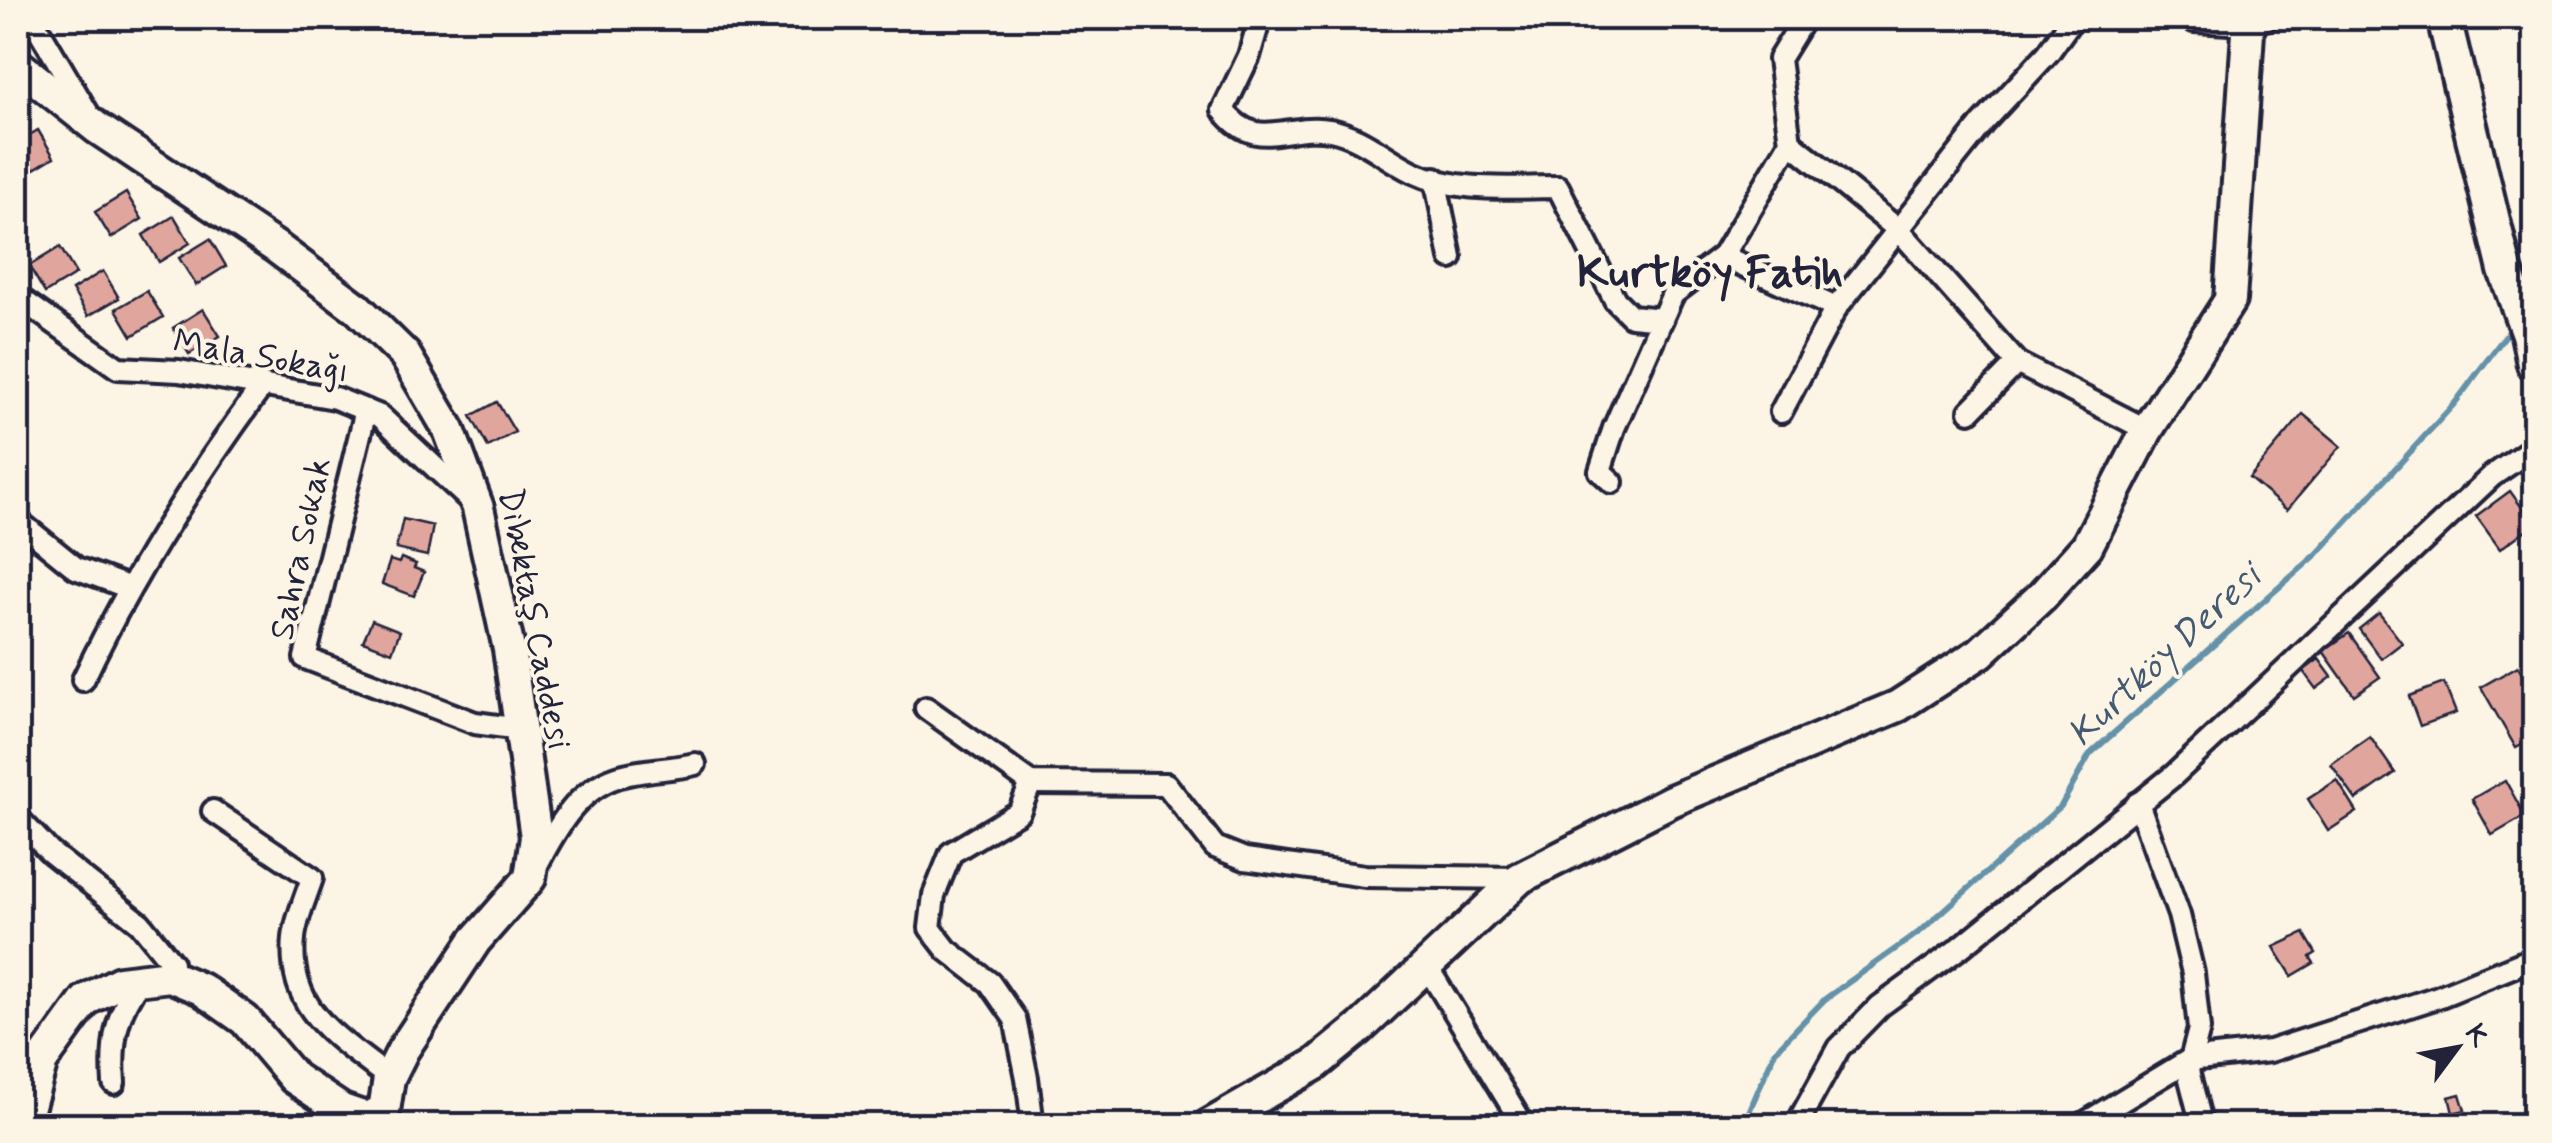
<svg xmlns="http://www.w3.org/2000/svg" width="2552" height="1143" viewBox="0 0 2552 1143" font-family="Mynerve,sans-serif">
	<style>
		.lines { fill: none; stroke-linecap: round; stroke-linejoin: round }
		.stream { stroke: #6592a9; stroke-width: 6 }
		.building { fill: #e0a69e; stroke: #22223b; stroke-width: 2.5 }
		.street-casing { stroke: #22223b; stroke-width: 28 }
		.secondary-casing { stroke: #22223b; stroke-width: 38 }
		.primary-casing { stroke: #22223b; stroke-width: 40 }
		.street { stroke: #fcf5e5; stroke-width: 20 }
		.secondary { stroke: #fcf5e5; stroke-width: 30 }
		.primary { stroke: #fcf5e5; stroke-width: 32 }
		.labels { text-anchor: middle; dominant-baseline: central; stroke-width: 8; stroke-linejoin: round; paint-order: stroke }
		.street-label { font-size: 35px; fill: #22223b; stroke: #fcf5e5 }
		.water-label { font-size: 38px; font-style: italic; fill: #445a72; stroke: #fcf5e5 }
		.district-label { font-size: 45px; font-weight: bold; fill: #22223b; stroke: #fcf5e5 }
	</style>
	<rect width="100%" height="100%" fill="#fcf5e5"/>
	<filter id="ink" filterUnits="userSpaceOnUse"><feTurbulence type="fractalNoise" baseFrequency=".01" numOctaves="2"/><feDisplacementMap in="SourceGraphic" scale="20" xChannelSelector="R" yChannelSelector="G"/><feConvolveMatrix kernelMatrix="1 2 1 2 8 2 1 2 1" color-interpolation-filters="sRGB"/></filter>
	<g filter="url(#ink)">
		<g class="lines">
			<polyline class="stream" points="1743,1126 1775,1051 1825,999 1922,930 2061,806 2090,754 2317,554 2455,403 2514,324"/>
		</g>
		<g class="building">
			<polygon points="38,130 54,157 24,175 18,166 18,142"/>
			<polygon points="126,193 142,219 111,238 95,212"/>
			<polygon points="174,216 190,243 159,262 143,235"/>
			<polygon points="210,239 226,266 196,285 179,258"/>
			<polygon points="60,247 76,274 45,293 29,266"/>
			<polygon points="103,271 119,298 88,316 72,290"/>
			<polygon points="147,291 163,317 132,336 116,309"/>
			<polygon points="203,309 220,336 189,354 173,328"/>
			<polygon points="497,402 515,432 488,447 471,416"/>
			<polygon points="2303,414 2341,446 2287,510 2249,478"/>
			<polygon points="2510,491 2534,524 2500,549 2476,516"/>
			<polygon points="403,519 433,526 427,556 396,549"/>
			<polygon points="401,558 416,564 414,568 424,572 414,596 382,584 390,560 399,563"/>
			<polygon points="2379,613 2402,643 2381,659 2359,629"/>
			<polygon points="372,620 400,631 392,652 363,641"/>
			<polygon points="2349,633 2380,677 2354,695 2323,651"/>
			<polygon points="2319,659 2332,677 2316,689 2303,671"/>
			<polygon points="2518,666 2534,694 2534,738 2516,748 2481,687"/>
			<polygon points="2444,683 2456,713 2420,726 2409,696"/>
			<polygon points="2370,737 2395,773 2356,800 2331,764"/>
			<polygon points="2337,780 2357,812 2328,831 2308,799"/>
			<polygon points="2505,780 2525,816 2492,835 2472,799"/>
			<polygon points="2304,933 2316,953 2310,957 2314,963 2292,976 2274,947"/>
			<polygon points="2460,1094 2465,1110 2453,1113 2449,1097"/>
		</g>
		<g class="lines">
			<defs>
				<g id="street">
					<polyline points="32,18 89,115"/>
					<path d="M1260,18L1249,56L1223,110C1257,154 1287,122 1330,130C1362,136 1384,158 1413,172C1457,193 1511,187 1558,187L1615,300L1631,316L1662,319"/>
					<polyline points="1800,18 1800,25 1779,59 1790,142 1900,231 2017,363 2147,430"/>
					<polyline points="2189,18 2194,21 2248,24 2268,18"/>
					<polyline points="1435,178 1451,258"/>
					<polyline points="1723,256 1836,308 1781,412"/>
					<polyline points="18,297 118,368 179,371 335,398 380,416 473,503"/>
					<polyline points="1836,308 1983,123 2048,53 2073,18"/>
					<polyline points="366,410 305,658 475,723 520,729"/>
					<polyline points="1970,411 2017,363"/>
					<polyline points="1612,482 1600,471 1614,428 1673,294 1723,256 1790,142"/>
					<polyline points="18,521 76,568 130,588"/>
					<path d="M83,680C132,575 195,478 263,385"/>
					<polyline points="926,708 1031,783 1166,784 1215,847 1245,859 1365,876 1520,878"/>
					<polyline points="1031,783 1019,812 951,853 934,895 930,928 947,950 990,983 1015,1019 1027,1078 1033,1126"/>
					<polyline points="2138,803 2179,915 2193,973 2199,1029 2188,1071 2202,1126"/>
					<path d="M213,811L312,878C306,897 296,918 294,938C287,1012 338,1037 389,1078"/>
					<polyline points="18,818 50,852 140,923 172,963 170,976"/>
					<path d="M538,863C556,829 577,790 617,777C641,769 670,770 695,764"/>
					<polyline points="1426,965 1522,1123"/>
					<path d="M114,1083C111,1042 116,1012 141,979"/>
					<polyline points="1796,1126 1839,1048 1880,1006 1961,947 2174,775 2492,476 2534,447"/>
					<polyline points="2080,1126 2189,1060 2270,1051 2438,997 2534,958"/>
				</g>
				<g id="secondary">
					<polyline points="18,65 97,128 277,248 357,308 405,355 449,430 478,508 509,649 536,837 530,878 475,941 403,1050 389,1078 384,1111"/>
					<polyline points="23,1126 42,1061 86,1000 120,982 170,976 201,989 245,1020 294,1078 342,1110 365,1118 384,1111"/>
					<polyline points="1208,1126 1316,1064 1360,1028 1520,878 1671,801 1898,706 1980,653 2042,596 2087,546 2147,430 2230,300 2249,18"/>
				</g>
				<polyline id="primary" points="2444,18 2505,270 2528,334 2534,364"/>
			</defs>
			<use href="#street" class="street-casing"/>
			<use href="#secondary" class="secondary-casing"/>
			<use href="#primary" class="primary-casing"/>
			<use href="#street" class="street"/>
			<use href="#secondary" class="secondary"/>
			<use href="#primary" class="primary"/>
		</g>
	</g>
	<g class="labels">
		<g class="street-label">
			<text transform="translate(261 357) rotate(10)">Mala Sokağı</text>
			<text transform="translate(301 549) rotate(-78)">Sahra Sokak</text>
			<text transform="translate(534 619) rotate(79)">Dibektaş Caddesi</text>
		</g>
		<g class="water-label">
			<text transform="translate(2165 656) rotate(-43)">Kurtköy Deresi</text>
		</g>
		<g class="district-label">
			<text x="1710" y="273">Kurtköy Fatih</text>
		</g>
	</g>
	<rect width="2552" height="1143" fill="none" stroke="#fcf5e5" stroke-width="60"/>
	<rect x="30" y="30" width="2492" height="1083" fill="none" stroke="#22223b" stroke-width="4" filter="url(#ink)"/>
	<g transform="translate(2457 1048) rotate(58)" stroke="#fcf5e5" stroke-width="8" paint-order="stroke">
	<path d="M0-8L18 38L0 25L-18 38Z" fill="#22223b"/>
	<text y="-15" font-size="28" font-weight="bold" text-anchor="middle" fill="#22223b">K</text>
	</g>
</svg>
